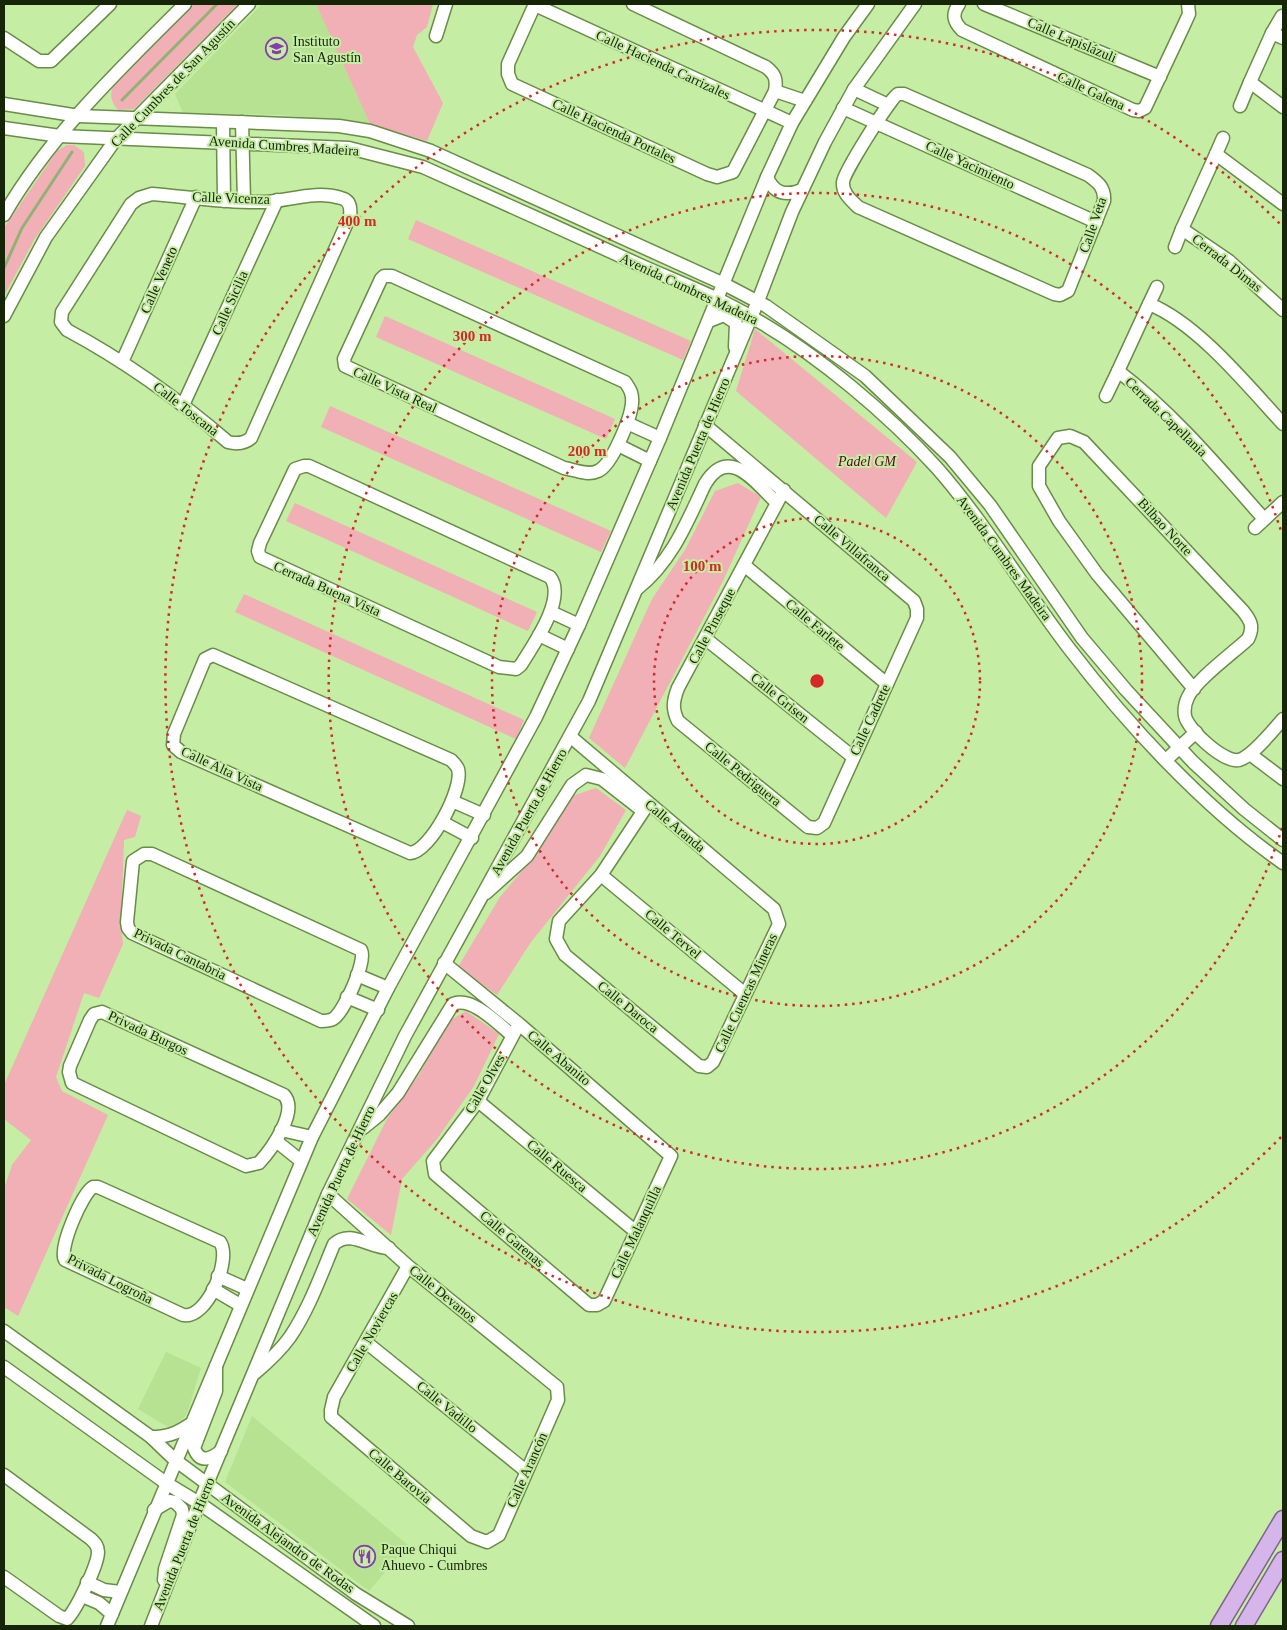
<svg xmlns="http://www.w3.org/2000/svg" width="1287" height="1630" viewBox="0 0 1287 1630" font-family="'Times New Roman',serif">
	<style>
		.built { fill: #b7e292 }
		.green { fill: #f1afb6 }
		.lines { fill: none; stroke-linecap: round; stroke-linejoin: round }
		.stream { stroke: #91b275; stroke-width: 3 }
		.minor-casing { stroke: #698c48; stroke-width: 15 }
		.major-casing { stroke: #816392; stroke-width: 19 }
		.minor { stroke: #fff; stroke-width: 12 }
		.major { stroke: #d6b6ea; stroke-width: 16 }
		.ring { fill: none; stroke: #d62828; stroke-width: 2.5; stroke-dasharray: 2.5 5 }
		.labels { text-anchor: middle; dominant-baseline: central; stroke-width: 4; stroke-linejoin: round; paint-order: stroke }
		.street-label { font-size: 14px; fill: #162408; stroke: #c5eda4 }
		.poi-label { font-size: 14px; fill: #162408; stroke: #c5eda4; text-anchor: start }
		.park-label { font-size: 14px; font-style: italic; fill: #5f0321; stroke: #c5eda4 }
		.centre { fill: #d62828; stroke: #c5eda4; stroke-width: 2.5 }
		.ring-label { font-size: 15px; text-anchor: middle; font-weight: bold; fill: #d62828; stroke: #c5eda4; stroke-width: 4; stroke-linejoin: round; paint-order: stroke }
	</style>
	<rect width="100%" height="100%" fill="#c5eda4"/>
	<g class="built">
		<polygon points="262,4 316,4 370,124 283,115 183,113 175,94"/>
		<polygon points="166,1352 201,1368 187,1414 179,1423 168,1427 138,1409"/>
		<polygon points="252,1416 408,1545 369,1591 225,1482"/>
	</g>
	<g class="green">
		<path d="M194,4H238L134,109L118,110C112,103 109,96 113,87Z"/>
		<polygon points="316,4 433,4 427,27 417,35 413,47 443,103 427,141 370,124"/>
		<polygon points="67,145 74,145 84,152 85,166 34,240 4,296 4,228 57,151"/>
		<polygon points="416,220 691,341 683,360 408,239"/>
		<polygon points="385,316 615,419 606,439 376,337"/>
		<polygon points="755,329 917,462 886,518 736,391"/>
		<polygon points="330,406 611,531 601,552 321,427"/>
		<polygon points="738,483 761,497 722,583 625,768 589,738 652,599 685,550 715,491"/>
		<polygon points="295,503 537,612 528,631 286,521"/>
		<polygon points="244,594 524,720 516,739 235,612"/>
		<polygon points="596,788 626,810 600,856 531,942 497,995 458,967 500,897 538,852 572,796"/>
		<polygon points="127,810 141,816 135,837 124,840 121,924 123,944 99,998 84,993 56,1077 62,1091 108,1115 18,1316 4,1307 4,1189 12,1165 31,1140 4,1119 4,1085"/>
		<polygon points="466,1011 499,1034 474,1086 437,1139 402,1179 391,1235 347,1199 387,1119 419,1075 447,1022"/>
	</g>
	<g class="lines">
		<g class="stream">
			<polyline points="122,100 217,4"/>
			<polyline points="4,268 22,228 72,152"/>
		</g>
		<defs>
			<g id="minor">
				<path d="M535,4L508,64V74L512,84L707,174L717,177L733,172L775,91C777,79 775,74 766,67L633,4"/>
				<path d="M959,4C952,14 953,21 962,30L1133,110L1139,111L1145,108L1184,25L1189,14L1188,4"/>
				<polyline points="984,4 1160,77"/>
				<polyline points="535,5 792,123"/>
				<polyline points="1272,33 1282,16"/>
				<polyline points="436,36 446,4"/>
				<polyline points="4,38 39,61 51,61 110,4"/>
				<polyline points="1283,38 1272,33 1250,82 1283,107"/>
				<polyline points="854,89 888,105"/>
				<polyline points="775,91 805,101"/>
				<path d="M898,94H904L1088,175C1099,183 1105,188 1104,201L1068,291L1060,295L1054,294L858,207C851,200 842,193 843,182C844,172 891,97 898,94Z"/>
				<polyline points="4,104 79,116 339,126 370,131 431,151 724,284 766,306 865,376 950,457 990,505 1082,638 1126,690 1193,762 1244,809 1283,840"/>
				<polyline points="1240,106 1250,82"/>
				<polyline points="843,108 1096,222"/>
				<polyline points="223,122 224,201"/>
				<polyline points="242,122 244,201"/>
				<path d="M4,128L60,136L349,148L423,167C495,199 568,232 640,265C678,282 718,297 753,318C817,354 888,414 937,468C986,524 1023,588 1068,647C1126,723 1204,808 1283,863"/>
				<polyline points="1216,154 1223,138"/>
				<path d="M767,177C774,194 786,196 802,190"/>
				<path d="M152,194C189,197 227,203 264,202C289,201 315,190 341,198C350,200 351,208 350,216L251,438C244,444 236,444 228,442C178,399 125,361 67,330L61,322L62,312L131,204L139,198Z"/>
				<polyline points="1283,204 1216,154 1182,229 1229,261 1283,310"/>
				<path d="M4,215C50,135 120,69 185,4"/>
				<polyline points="1175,247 1182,229"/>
				<path d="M384,276H392L625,382C630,389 633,394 632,403C631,418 612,465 598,471C588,476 575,470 564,468L345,366L344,359L381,279Z"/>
				<polyline points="1149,304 1157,287"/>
				<polyline points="4,316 46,237 116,139 249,4"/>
				<polyline points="709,321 724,315 736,323 735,347"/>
				<polyline points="122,362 196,197"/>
				<polyline points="1106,396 1118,371"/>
				<polyline points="183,405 277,200"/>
				<polyline points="627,423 660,438"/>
				<path d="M705,425L914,601L917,609V618L824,823L817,828L808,827L678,721C672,709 673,701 678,688L784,490"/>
				<polyline points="618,445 650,461"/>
				<path d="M304,466H309L550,577C567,598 533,645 521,665L516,669L499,667L260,557L258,551L260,543L295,469Z"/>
				<path d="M1264,519C1219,468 1173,413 1118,371L1149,304C1197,323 1248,386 1283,424"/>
				<polyline points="1255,528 1283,502"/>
				<polyline points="744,565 887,684"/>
				<path d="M638,588C672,561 687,522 705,484C729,445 754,481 776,502"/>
				<polyline points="551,612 579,625"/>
				<polyline points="539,635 568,649"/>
				<polyline points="706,639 853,757"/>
				<path d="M213,655L451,760C454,763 457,766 458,769C464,788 430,852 410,853L181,752L173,745L174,734L205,659Z"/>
				<path d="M1194,689L1097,574L1059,521L1039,486V466L1058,438L1070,436L1084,442L1243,611C1251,621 1254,627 1248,639C1233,653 1196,680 1188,697C1185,703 1184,710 1185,716C1188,730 1224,763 1239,760C1253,756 1273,730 1283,719"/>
				<polyline points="571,737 774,909 779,924 713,1062 707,1067 699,1066 565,955 556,939 559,921 601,875 648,804"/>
				<polyline points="1250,754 1283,779"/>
				<polyline points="1166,760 1196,732"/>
				<polyline points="452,801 484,815"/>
				<polyline points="442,822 472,838"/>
				<path d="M144,854H152L361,950C367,961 344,1012 333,1019C329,1021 325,1021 321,1021L132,933L128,928L127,922L133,861Z"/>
				<polyline points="601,875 745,994"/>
				<polyline points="486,893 527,856 572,785 586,775 602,779 643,811"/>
				<polyline points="444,963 519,1024 671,1156 604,1301 597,1305 589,1305 435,1174 433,1161 478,1101 519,1024"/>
				<polyline points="357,975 388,988"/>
				<polyline points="347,997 378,1010"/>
				<path d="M102,1012L284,1095C299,1111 271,1150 259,1163L246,1166L72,1083L69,1072L70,1066L90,1020L94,1014Z"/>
				<polyline points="478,1101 635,1231"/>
				<path d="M363,1128L379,1115L398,1093L453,1004C472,996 498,1024 512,1035"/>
				<polyline points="281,1130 312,1137"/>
				<polyline points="276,1141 301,1161"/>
				<path d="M93,1187H98L220,1242C232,1259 207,1320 183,1315L65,1260C58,1249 82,1194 93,1187Z"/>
				<polyline points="328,1194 408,1266 557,1387 558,1400 499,1535 487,1542 471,1536 331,1417 331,1410 334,1397 408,1266"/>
				<polyline points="218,1276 247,1289"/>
				<polyline points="213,1289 240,1305"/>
				<polyline points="4,1331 151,1437 175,1460 356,1594 408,1626"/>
				<polyline points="367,1343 526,1471"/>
				<path d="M216,1366V1391L194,1448C200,1464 211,1459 221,1451"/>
				<polyline points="4,1367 166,1483 199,1503 374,1626"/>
				<path d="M255,1373C268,1362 280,1351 290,1337C309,1309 321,1275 334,1244C351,1229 369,1248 389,1248"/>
				<path d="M151,1437C166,1437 176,1434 189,1425"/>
				<path d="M4,1475L91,1539C95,1543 98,1546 98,1552C98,1565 76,1610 67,1619L59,1616L4,1577"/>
				<polyline points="154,1510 169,1501 175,1502 182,1509 183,1515 165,1569 164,1580"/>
				<polyline points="87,1582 104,1590 120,1592"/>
				<polyline points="82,1596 99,1603 112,1614"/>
				<polyline points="107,1626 312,1137 388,988 536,717 579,625 660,438 767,177 792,123 844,37 868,4"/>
				<polyline points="151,1626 199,1503 328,1194 405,1036 589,701 758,301 792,212 825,142 854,89 915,4"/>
			</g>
			<g id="major">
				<polyline points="1219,1626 1283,1519"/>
				<polyline points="1244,1626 1283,1560"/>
			</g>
		</defs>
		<use href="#minor" class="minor-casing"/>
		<use href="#major" class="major-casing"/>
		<use href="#minor" class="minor"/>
		<use href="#major" class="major"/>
	</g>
	<g class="ring">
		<circle cx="817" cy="681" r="163"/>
		<circle cx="817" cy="681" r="325"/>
		<path d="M1282 828A488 488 0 1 1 1282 534"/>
		<path d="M1281 1137A651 651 0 1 1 1281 225"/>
	</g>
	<defs>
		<symbol id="school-ring" viewBox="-11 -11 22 22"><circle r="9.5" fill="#c5eda4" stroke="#873daf" stroke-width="1.5"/><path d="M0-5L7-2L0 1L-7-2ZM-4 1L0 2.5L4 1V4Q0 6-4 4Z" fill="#873daf"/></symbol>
		<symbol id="restaurant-ring" viewBox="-11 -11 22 22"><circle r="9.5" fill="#c5eda4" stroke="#873daf" stroke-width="1.5"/><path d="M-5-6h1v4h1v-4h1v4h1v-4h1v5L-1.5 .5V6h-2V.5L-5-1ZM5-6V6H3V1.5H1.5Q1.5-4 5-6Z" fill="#873daf"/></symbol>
	</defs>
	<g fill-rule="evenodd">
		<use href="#school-ring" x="264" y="36" width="25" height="25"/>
		<use href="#restaurant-ring" x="352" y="1544" width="25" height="25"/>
	</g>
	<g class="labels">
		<g class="street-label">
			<text transform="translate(1072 40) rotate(23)">Calle Lapislázuli</text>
			<text transform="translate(663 65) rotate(25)">Calle Hacienda Carrizales</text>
			<text transform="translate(173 83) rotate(-46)">Calle Cumbres de San Agustín</text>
			<text transform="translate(1091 91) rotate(25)">Calle Galena</text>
			<text transform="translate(614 131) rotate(25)">Calle Hacienda Portales</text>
			<text transform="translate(284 146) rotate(4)">Avenida Cumbres Madeira</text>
			<text transform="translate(970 165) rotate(25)">Calle Yacimiento</text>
			<text transform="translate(231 198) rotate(2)">Calle Vicenza</text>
			<text transform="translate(1093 225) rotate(-71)">Calle Veta</text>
			<text transform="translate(1227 263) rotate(38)">Cerrada Dimas</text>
			<text transform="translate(159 280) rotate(-66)">Calle Veneto</text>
			<text transform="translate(689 289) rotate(25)">Avenida Cumbres Madeira</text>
			<text transform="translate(230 303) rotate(-66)">Calle Sicilia</text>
			<text transform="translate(395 390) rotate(25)">Calle Vista Real</text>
			<text transform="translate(186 409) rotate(38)">Calle Toscana</text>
			<text transform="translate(1166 417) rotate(44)">Cerrada Capellania</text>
			<text transform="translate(698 444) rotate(-67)">Avenida Puerta de Hierro</text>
			<text transform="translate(1165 527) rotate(47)">Bilbao Norte</text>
			<text transform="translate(852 548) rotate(40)">Calle Villafranca</text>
			<text transform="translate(1004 558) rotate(54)">Avenida Cumbres Madeira</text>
			<text transform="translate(327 589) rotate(24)">Cerrada Buena Vista</text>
			<text transform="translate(815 625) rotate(40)">Calle Farlete</text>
			<text transform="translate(712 626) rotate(-62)">Calle Pinseque</text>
			<text transform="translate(780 698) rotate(39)">Calle Grisen</text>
			<text transform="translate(870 720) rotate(-65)">Calle Cadrete</text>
			<text transform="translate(222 769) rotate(25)">Calle Alta Vista</text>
			<text transform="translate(743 774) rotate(39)">Calle Pedriguera</text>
			<text transform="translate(529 812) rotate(-61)">Avenida Puerta de Hierro</text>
			<text transform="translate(675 826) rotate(40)">Calle Aranda</text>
			<text transform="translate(673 934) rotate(40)">Calle Tervel</text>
			<text transform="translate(180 954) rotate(26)">Privada Cantabria</text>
			<text transform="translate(746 993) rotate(-65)">Calle Cuencas Mineras</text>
			<text transform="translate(628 1007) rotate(39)">Calle Daroca</text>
			<text transform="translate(148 1033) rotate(25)">Privada Burgos</text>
			<text transform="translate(559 1058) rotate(40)">Calle Abanito</text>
			<text transform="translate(485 1084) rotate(-60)">Calle Olves</text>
			<text transform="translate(557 1166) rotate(40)">Calle Ruesca</text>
			<text transform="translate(341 1171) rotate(-65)">Avenida Puerta de Hierro</text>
			<text transform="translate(636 1232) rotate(-65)">Calle Malanquilla</text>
			<text transform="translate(512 1239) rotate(40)">Calle Garenas</text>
			<text transform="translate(110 1279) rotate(27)">Privada Logroña</text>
			<text transform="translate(443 1294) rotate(39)">Calle Devanos</text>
			<text transform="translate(372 1332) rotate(-60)">Calle Noviercas</text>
			<text transform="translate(447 1407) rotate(39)">Calle Vadillo</text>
			<text transform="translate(527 1470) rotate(-66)">Calle Arancón</text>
			<text transform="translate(400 1476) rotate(40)">Calle Barovia</text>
			<text transform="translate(288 1543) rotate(36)">Avenida Alejandro de Rodas</text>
			<text transform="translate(184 1544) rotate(-68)">Avenida Puerta de Hierro</text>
		</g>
		<g class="poi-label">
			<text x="293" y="41">Instituto<tspan x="293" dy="16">San Agustín</tspan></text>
			<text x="381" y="1549">Paque Chiqui<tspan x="381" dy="16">Ahuevo - Cumbres</tspan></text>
		</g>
		<g class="park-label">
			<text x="867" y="461">Padel GM</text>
		</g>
	</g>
	<circle cx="817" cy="681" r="8" class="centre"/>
	<g class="ring-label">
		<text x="357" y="226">400 m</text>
		<text x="472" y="341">300 m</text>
		<text x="587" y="456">200 m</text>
		<text x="702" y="571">100 m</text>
	</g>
	<rect width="1287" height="1630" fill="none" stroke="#162408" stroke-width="10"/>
</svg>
